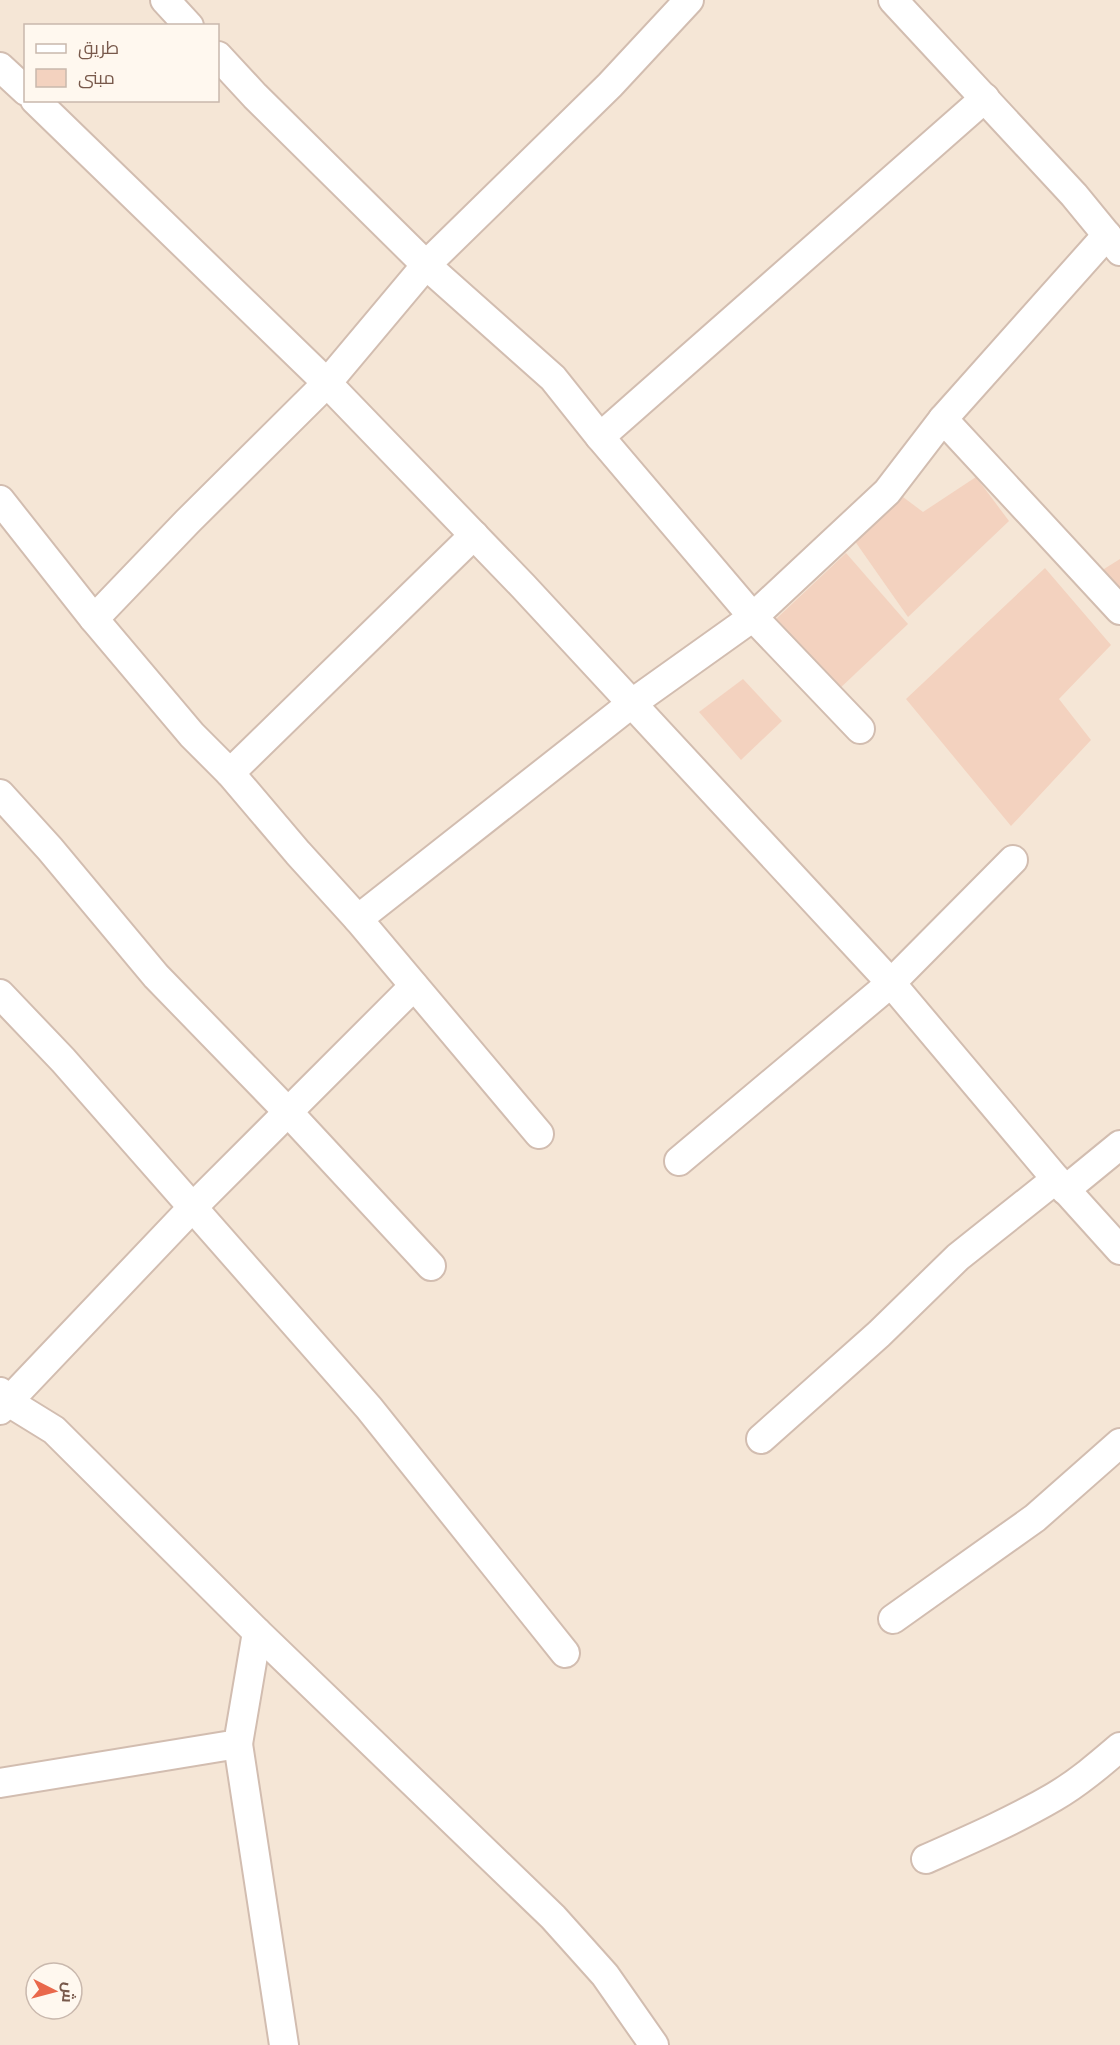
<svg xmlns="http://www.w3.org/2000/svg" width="1120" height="2045" viewBox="0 0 1120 2045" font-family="'Roboto Condensed',Cairo,sans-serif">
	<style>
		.residential { fill: #f5e6d6; fill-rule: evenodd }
		.building { fill: #f3d2bf }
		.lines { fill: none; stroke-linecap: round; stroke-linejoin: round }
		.street-casing { stroke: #d2bdb0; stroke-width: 32 }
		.street { stroke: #fff; stroke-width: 28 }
	</style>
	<rect width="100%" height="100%" fill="#fdf4e8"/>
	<path class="residential" d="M0,0H1120V2045H0ZM26,26H218V100H26ZM36,1973H72V2009H36Z"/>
	<g class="building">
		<polygon points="976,477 1009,521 908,617 852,537 903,497 923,512"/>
		<polygon points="846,553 908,624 838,690 775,620"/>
		<polygon points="1120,559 1120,594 1096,574"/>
		<polygon points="1045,568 1111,645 1059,699 1091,740 1011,826 906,699"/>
		<polygon points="743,679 782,721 741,760 699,712"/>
	</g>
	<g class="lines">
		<defs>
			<g id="street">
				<polyline points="165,0 189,26"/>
				<polyline points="893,0 1074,195 1120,251"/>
				<polyline points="218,56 255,96 426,265 553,378 600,437 753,617 631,704 358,919"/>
				<polyline points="0,67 26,91"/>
				<polyline points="35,100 327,383 523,586 891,983 1056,1179 1120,1250"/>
				<polyline points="943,419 1120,610"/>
				<polyline points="600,437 985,98"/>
				<polyline points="0,500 94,619 192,735 230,773 298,853 358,919 539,1134"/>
				<polyline points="94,619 188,521 327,383 426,265 610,85 689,0"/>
				<polyline points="860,729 753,617 887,492 943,419 1107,235"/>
				<polyline points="230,773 474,535"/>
				<polyline points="0,794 50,849 156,976 289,1113 431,1266"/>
				<polyline points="0,994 63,1060 369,1408 565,1653"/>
				<polyline points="679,1161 891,983 1013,860"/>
				<polyline points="1065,1190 1120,1145"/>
				<polyline points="0,1392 7,1401 54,1430 257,1632 553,1917 605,1975 654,2045"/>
				<polyline points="0,1410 193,1207 414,986"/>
				<polyline points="761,1439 879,1334 958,1257 1056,1179"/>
				<polyline points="893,1619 1035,1518 1120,1443"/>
				<polyline points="238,1744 284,2045"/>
				<polyline points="0,1783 238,1744 257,1632"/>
				<path d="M926,1859C969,1840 1013,1821 1054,1797C1078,1783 1099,1765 1120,1747"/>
			</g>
		</defs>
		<use href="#street" class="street-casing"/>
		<use href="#street" class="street"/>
	</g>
	<rect x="24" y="24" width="195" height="78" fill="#fff8ef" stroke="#c9b8ad" stroke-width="1.5"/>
	<rect x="36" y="44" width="30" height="9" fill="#ffffff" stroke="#c9b8ad" stroke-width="1.5"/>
	<text x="78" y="54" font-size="18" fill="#78594b">طريق</text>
	<rect x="36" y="69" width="30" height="18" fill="#f3d2bf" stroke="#c9b8ad" stroke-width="1.5"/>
	<text x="78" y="84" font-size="18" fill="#78594b">مبنى</text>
	<g transform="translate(54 1991) rotate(96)"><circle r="28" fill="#fff8ef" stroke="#c9b8ad" stroke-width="1.5"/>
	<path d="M0-4.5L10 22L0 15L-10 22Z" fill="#e9684b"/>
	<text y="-9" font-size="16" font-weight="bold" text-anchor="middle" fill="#78594b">ش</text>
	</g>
</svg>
